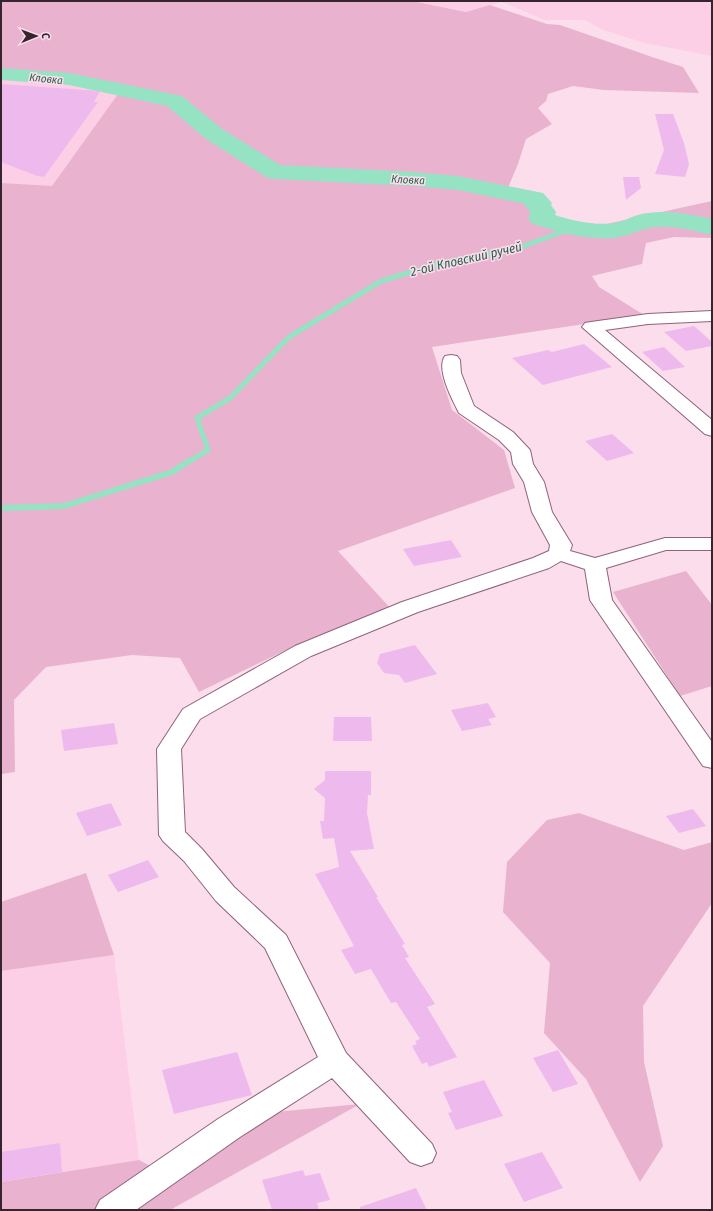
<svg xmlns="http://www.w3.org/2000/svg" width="713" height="1211" viewBox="0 0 713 1211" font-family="'Fira Sans Condensed',sans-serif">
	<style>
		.built { fill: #fdcfe7 }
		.green { fill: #e9b2cf }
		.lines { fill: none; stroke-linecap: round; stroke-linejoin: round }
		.stream-far1 { stroke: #95e3c2; stroke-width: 5 }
		.stream { stroke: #95e3c2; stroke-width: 6 }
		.river { fill: #95e3c2; fill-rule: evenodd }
		.building { fill: #eebaee }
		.minor-casing { stroke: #8f637b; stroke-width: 2 }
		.minor { fill: #fff; fill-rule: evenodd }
		.labels { text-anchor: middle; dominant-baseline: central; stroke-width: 3; stroke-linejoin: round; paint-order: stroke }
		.far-water-label { font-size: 11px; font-style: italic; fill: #28634d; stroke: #fbddec }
		.water-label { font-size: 13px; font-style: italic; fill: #28634d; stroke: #fbddec }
	</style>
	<rect width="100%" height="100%" fill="#fbddec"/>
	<g class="built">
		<polygon points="412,1 712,1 712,56 645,43 603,30 585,20 545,20 502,2 466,12"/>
		<polygon points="1,77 85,81 118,94 52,187 1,183"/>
		<polygon points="114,955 139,1160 1,1182 1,971"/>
	</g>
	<g class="green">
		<path d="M1,1H412L466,12L490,5L547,24L560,25L655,58L683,67L699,93L604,90L573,86L548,94L546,101L538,108L552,124L526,139L518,164L507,190C528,195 545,194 552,218L602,225L712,201V238L674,237L646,243L642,264L592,276L599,287L644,315L432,347L452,410L504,450L515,488L338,551L392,610L307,640L199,692L180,658L132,655L46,667L14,700L15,772L1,774V183L52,186L118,94L85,81L1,77Z"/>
		<polygon points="686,571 712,605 712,686 680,696 613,592"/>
		<polygon points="579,813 684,850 712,842 712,903 643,1006 644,1062 663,1146 640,1182 586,1079 544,1033 550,963 503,912 507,862 547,820"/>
		<polygon points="86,873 114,955 1,971 1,902"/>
		<polygon points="360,1104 170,1210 129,1210 275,1112"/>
		<polygon points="139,1160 160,1171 98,1210 1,1210 1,1182"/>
	</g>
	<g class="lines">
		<polyline class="stream-far1" points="188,462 208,450 197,418 230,398 289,337 381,281 441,263 518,248 576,227"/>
		<polyline class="stream" points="1,508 64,506 172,472 189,461"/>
		<path class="river" d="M1,68L69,73L182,96L222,129L280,165L412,172L458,176L543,193L552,203L551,205L556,212L555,215C573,221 599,227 619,222C629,219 636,214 648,213C669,210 691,214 712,219V235C693,230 664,223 645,229C634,232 625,237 613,238C585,240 557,232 531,223L528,218L531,213L525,206L526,204L458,190L412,186L274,179L266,177L206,139L167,106L69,85L1,80Z"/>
	</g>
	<g class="building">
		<polygon points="1,84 100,91 94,102 98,102 44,177 37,176 1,162"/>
		<polygon points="655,114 673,114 684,143 689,164 685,177 655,174 664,150"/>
		<polygon points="623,177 639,177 641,188 626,200"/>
		<polygon points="694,326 712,342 712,346 686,351 664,332"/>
		<polygon points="584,344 612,367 543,385 512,358 548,350 552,352"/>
		<polygon points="664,347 685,367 663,371 642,352"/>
		<polygon points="612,434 634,453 607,461 585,441"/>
		<polygon points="451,540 462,557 414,566 403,549"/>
		<polygon points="415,645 437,674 405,683 399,675 384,673 377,663 380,654"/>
		<polygon points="488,703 496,717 488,719 492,725 462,731 451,710"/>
		<polygon points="334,717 371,717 372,741 333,741"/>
		<polygon points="114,723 118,744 64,751 61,730"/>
		<polygon points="325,771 371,771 371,795 368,795 367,813 374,849 350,851 378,897 376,897 405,944 402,945 409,957 405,958 435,1004 427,1007 457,1057 429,1067 427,1062 422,1064 412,1046 417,1044 415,1041 420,1039 396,1002 391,1003 371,969 355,974 341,950 354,946 315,874 339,867 334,838 323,839 320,821 324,821 325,798 314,789 325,780"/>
		<polygon points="111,803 122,825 87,836 76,813"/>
		<polygon points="693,809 706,826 679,833 666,816"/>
		<polygon points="148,860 159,877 118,892 108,875"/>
		<polygon points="558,1050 578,1084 553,1092 533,1058"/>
		<polygon points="237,1052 252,1095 174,1114 162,1070"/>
		<polygon points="484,1080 503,1116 456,1130 448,1113 452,1112 443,1092"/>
		<polygon points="60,1143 62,1172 1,1182 1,1152"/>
		<polygon points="542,1152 563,1188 524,1202 504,1164"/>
		<polygon points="303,1170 305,1176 320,1173 330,1200 317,1203 319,1210 272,1210 262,1180"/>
		<polygon points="416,1188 427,1210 360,1210 360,1207"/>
	</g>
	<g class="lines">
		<defs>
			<g id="minor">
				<polygon points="712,311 712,321 648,324 605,330 712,420 712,436 705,434 582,327 585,323 591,322 648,314"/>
				<path d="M451,355L457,356L460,360L461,373L474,406L513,432L530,450L533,464L544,482L552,512L572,545L570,551L595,558L665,538H712V550H666L606,568L612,600L712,742V768L703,766L590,600L585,569L561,561L549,568L418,612L311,656L200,719L181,749L185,832L202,849L234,887L286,935L346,1053L432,1144L436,1153L432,1162L421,1166L410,1162L332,1078L240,1137L136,1210H95L100,1200L218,1119L318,1057L265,948L216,901L184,861L163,841L159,835L157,749L183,709L295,646L402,602L533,558L549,551L550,545L532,512L524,482L513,464L511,452L499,440L459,413L457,409C451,397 436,368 445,356Z"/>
			</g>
		</defs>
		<use href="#minor" class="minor-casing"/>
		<use href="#minor" class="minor"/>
	</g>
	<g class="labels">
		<g class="far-water-label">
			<text transform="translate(46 79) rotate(6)">Кловка</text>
			<text transform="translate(408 180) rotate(3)">Кловка</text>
		</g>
		<g class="water-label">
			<text transform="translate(466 259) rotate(-13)">2-ой Кловский ручей</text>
		</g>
	</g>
	<rect width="713" height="1211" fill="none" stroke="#36242e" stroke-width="4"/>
	<g transform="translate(36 36) rotate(89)" stroke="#fbddec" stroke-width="3" paint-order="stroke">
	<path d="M0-3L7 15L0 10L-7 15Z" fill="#36242e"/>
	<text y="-6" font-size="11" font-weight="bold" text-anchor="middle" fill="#36242e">С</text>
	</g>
</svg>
